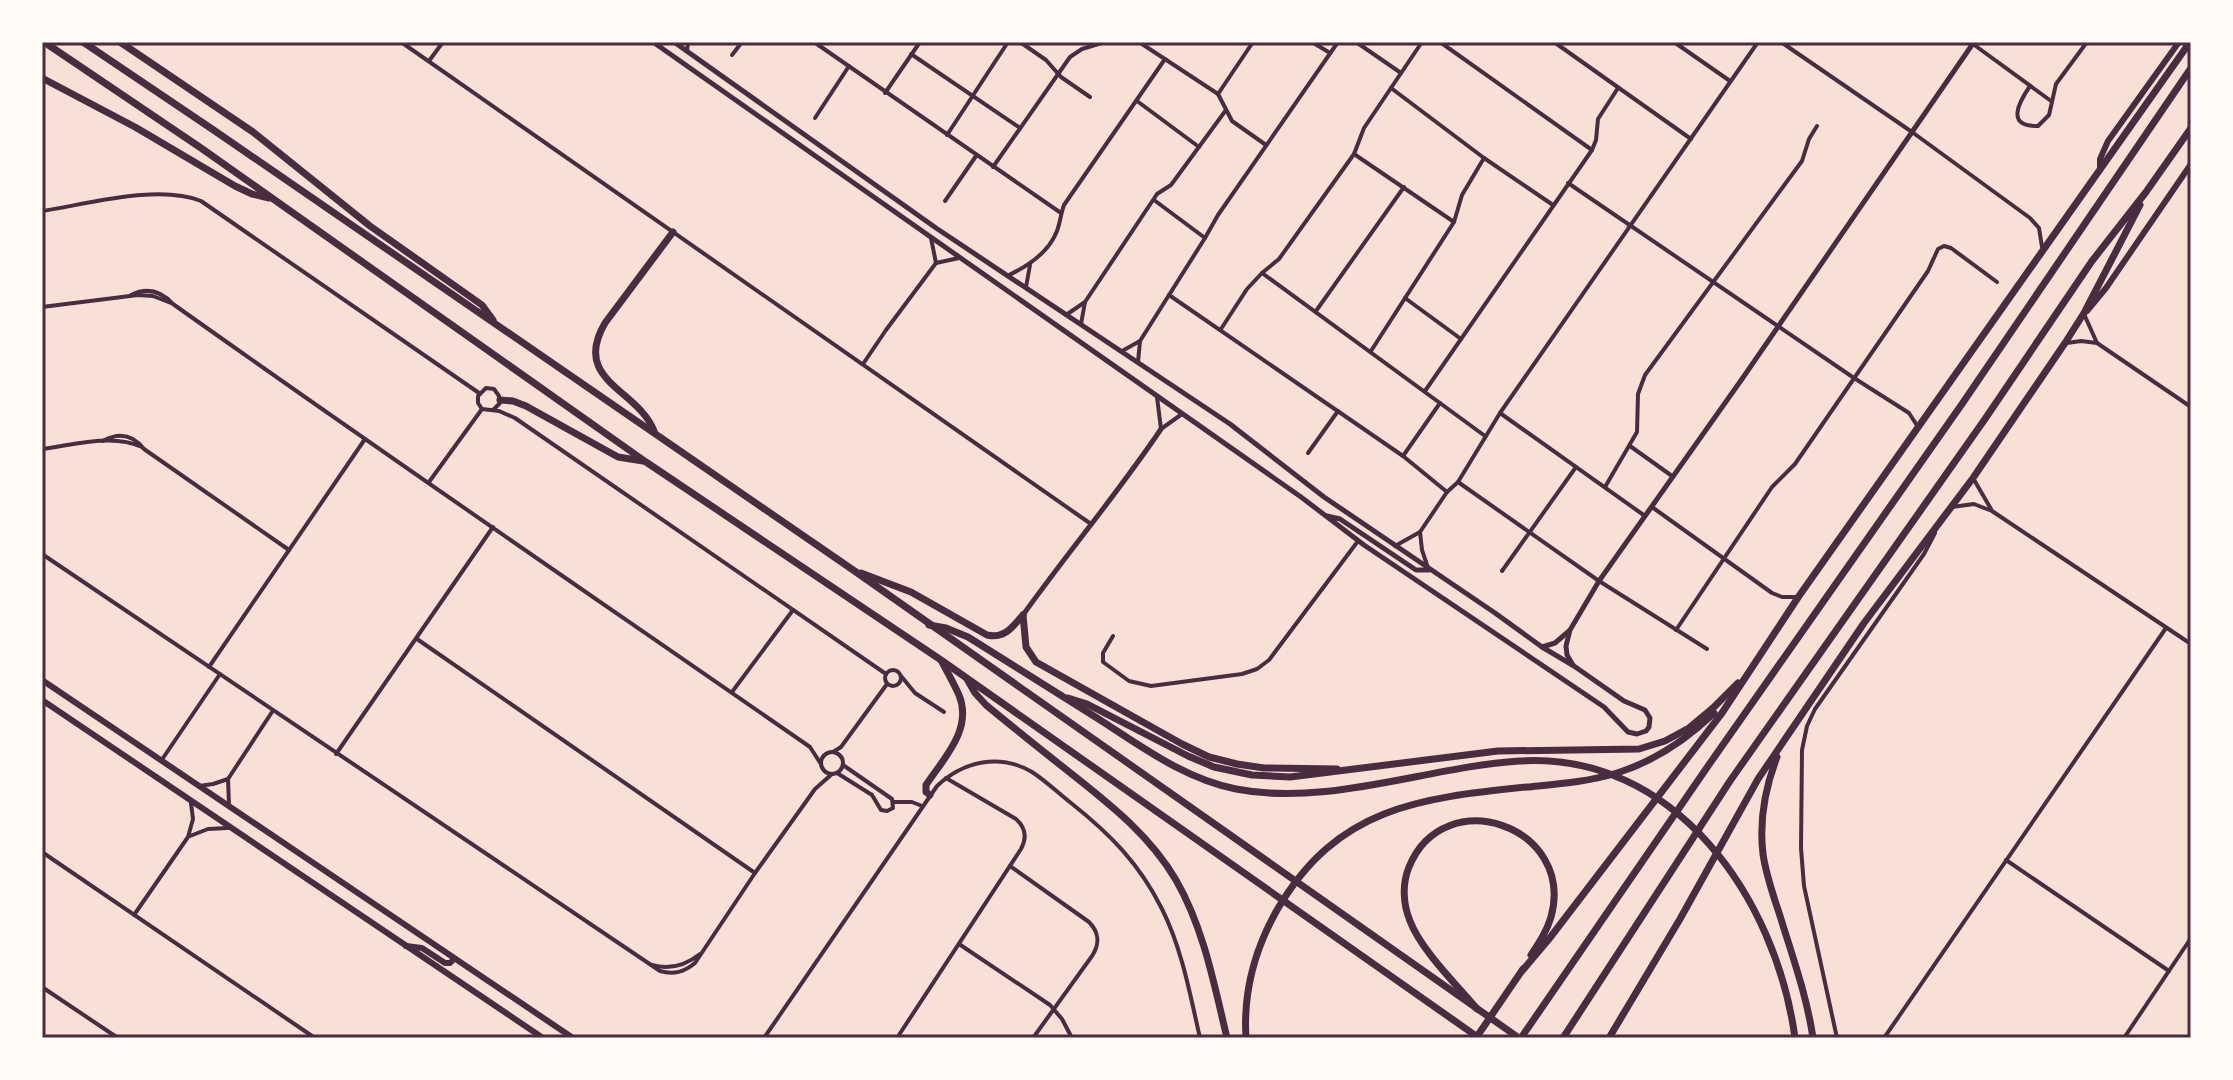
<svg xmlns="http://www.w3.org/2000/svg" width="2233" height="1080" viewBox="0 0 2233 1080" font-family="'Fira Sans',sans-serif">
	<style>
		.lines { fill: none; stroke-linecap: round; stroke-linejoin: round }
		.minor { stroke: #4a2c40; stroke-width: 4 }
		.tertiary { stroke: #4a2c40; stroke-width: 5 }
		.secondary { stroke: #4a2c40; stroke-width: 6 }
		.trunk { stroke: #4a2c40; stroke-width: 7 }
		.motorway { stroke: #4a2c40; stroke-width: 7 }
		.neatline { fill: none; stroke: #4a2c40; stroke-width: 3 }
	</style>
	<rect width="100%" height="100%" fill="#f7e1d7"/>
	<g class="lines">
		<g class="minor">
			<polyline points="401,42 1091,524"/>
			<polyline points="814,42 1061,213"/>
			<polyline points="1020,42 1046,60 1061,77 1090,97"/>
			<polyline points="1139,42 1218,94 1232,121 1266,145"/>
			<polyline points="1312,42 1330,53"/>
			<polyline points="1356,42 1401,73"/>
			<polyline points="1440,42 1592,150"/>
			<polyline points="1554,42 1691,139"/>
			<polyline points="1674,42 1730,81"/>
			<polyline points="1781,42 1912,132 2030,218 2039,228 2042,247"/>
			<polyline points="1973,44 2051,101"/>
			<polyline points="687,51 688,42"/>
			<polyline points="911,54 1020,128"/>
			<polyline points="732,55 742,42"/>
			<polyline points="429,61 443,42"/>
			<path d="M2030,86C2019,102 2005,127 2038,126L2049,115L2056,84L2087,42"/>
			<polyline points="1391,88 1484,158 1553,205"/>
			<polyline points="885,93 920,42"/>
			<polyline points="1218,94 1253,42"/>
			<polyline points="1137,101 1199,147"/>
			<polyline points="815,118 849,66"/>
			<polyline points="947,135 1008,42"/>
			<polyline points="1354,154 1454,222"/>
			<polyline points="993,167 1070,57 1082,49 1105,42"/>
			<polyline points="1568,183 1854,378 1909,413 1918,427"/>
			<polyline points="1154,200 1205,238"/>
			<polyline points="945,201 976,156"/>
			<path d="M42,211C88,204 158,184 201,201L479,393"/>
			<polyline points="931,238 936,263"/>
			<polyline points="1262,273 1485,436"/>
			<path d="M1009,275C1028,266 1049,252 1057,231C1060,223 1061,213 1064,205L1165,59"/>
			<polyline points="1026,287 1030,265"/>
			<path d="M131,295C147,287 161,291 173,304C384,454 598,600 810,747L821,764"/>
			<polyline points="1169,295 1403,456 1447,492"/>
			<polyline points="1405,298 1461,339"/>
			<polyline points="42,307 138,295 153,296 171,303"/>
			<polyline points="1316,311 1404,187"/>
			<polyline points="2084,314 2097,343 2191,407"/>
			<polyline points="1066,315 1085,302"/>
			<polyline points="1081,324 1085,302 1157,194 1171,185 1226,110"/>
			<polyline points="1221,329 1247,289 1262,273 1279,259 1354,154 1364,128 1422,42"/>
			<polyline points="2067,343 2081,341 2097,343"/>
			<polyline points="1122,351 1140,341 1205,238 1218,215 1338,42"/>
			<polyline points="1371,351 1454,222 1462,195 1484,158"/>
			<polyline points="1138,362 1140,341"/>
			<polyline points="863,364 886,330 936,263 959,258"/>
			<polyline points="1425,391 1592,150 1596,140 1598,119 1618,88"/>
			<polyline points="1157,397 1161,429"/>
			<polyline points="493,410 500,403 499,396 494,389 486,388 478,396 478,403 482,409 499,411 515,418 886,674"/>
			<polyline points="1500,413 1645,516"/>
			<polyline points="1161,429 1182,414"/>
			<path d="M103,441C119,432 133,435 144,449L289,550"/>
			<polyline points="1630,446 1672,476"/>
			<path d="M42,449C74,445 112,433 142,447"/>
			<polyline points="1308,453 1338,411"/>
			<polyline points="1403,456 1440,403"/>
			<polyline points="1973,478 1991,509"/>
			<polyline points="429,482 482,409"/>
			<polyline points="1458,482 1599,581 1707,649"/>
			<polyline points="1605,487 1637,432 1638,394 1645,375 1802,161 1809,139 1817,126"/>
			<polyline points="1652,507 1772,593 1782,597 1797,597"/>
			<polyline points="1952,507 1974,504 1992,511 2191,644"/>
			<polyline points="1420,532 1422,550 1428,568"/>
			<polyline points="1395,546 1420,532 1447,492 1458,482 1500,413 1758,42"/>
			<path d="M42,554L660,971C674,975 684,972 695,963L755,873L815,789L832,774"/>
			<polyline points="1502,571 1576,467"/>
			<polyline points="1676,630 1772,487 1795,464 1928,271 1938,249 1944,246 1951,248 1997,282"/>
			<polyline points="1113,636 1103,653 1103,662 1129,681 1151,686 1242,674 1257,669 1269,660 1358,541"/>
			<polyline points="417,639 755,873"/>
			<polyline points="209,667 365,439"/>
			<circle cx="893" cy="678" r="8"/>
			<polyline points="901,676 915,693 944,712"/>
			<polyline points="732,692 793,610"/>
			<polyline points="833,752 841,747 887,684"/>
			<circle cx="832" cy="763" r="11"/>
			<polyline points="336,754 493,527"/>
			<polyline points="161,761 220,674"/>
			<polyline points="837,773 872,795 881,810 887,811 893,808 892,799 843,765"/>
			<polyline points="199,786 213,784 228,779"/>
			<polyline points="893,802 912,802 922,806"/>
			<polyline points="229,805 228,779 272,712"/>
			<polyline points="190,836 208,829 228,828"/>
			<polyline points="42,852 315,1038"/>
			<polyline points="2006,860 2169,971"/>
			<path d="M1010,866L1089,922C1099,932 1100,944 1092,956L1033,1038"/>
			<polyline points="134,915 188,837 193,819 191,803"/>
			<polyline points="959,944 1050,1005 1062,1019 1072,1038"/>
			<path d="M652,965C670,970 685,966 700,954"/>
			<polyline points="42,987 118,1038"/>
			<path d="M764,1038L937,786C963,761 1000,753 1032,772C1046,781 1058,793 1071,803C1110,834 1139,863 1162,909C1182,949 1190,994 1200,1038"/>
			<path d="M897,1038L1021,849C1027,838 1026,828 1016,819L946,778"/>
			<polyline points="1837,1038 1804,886 1801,848 1802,750 1807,726 1815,709 1924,554 1935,533"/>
			<polyline points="1884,1038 2166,628"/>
			<polyline points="2124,1038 2191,938"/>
		</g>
		<g class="tertiary">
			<polyline points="653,42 1301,497 1364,545 1604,707 1628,732 1637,734 1646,731 1649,727 1650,718 1645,710 1624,701 1574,666 1542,647 1495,613 1324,497 1230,424 936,228 674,42"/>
			<polyline points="1327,516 1340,519 1416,570 1429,570"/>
			<path d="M1023,615C1068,552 1118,493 1161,429"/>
			<polyline points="1542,647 1555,643 1569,631"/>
			<polyline points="1573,665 1567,655 1566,646 1570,630 1599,581 1742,379 1974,42"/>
		</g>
		<g class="secondary">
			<polyline points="2100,170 2100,159 2108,141 2179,42"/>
			<polyline points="2087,311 2106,288 2191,164"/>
			<polyline points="42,680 573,1038"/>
			<polyline points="42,700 543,1038"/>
			<polyline points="406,946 422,948 445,963 450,963 454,959"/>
		</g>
		<g class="trunk">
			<polyline points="44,42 201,148 646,462 941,660 1479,1038"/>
			<polyline points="83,42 215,131 856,572 1519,1038"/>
			<polyline points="120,42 253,132 370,226 482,305 493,320"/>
			<polyline points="42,78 135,127 235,186 252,194 269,198"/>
			<polyline points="500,400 513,401 526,406 618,457 643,461"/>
			<path d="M654,431C638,389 571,381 605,323L673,232"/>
			<path d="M861,573L911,592L987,635C1005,639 1012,627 1023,615"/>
			<path d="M930,795L926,792V785C944,758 973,729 959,695C954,684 948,673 942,662"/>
		</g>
		<g class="motorway">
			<polyline points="1023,615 1026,647 1036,662 1182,744 1209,757 1237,764 1264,768 1337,769"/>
			<path d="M929,625L946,628L968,637C1011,664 1054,691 1097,718C1141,746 1184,779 1236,789C1328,807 1427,767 1519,761C1675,751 1776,898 1795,1038"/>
			<path d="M967,679L975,693L986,705C1015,729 1044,752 1073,775C1112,806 1150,836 1176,880C1204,929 1214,984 1227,1038"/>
			<polyline points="1068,698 1087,704 1188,756 1214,767 1252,775 1290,777 1498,751 1639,749 1665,741 1689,728 1713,708 1738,683"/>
			<path d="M1777,757C1765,788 1759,820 1763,854C1766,876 1774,897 1781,919C1793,958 1807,997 1813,1038"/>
			<polyline points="1522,971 1549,939 1722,713 1799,596 2190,42"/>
			<path d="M1477,1009C1456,984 1421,950 1410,921C1403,904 1402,884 1409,867C1444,781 1576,826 1551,917C1547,931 1539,943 1531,955"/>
			<path d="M1246,1038C1243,992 1255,949 1277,910C1337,807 1419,798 1527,787C1557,784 1587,782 1617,773C1655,761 1686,740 1714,713"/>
			<polyline points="1476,1038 1523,969"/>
			<polyline points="1521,1038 1708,766 1962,404 2191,68"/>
			<polyline points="1563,1038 1730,781 1985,419 2092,261 2146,192 2191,128"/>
			<polyline points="1609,1038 1680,919 1758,779 1864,623 1973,478 2065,343 2084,313 2140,205"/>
		</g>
	</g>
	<rect width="2233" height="1080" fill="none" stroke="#fffaf5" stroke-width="88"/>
	<rect x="44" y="44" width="2145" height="992" class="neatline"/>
</svg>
